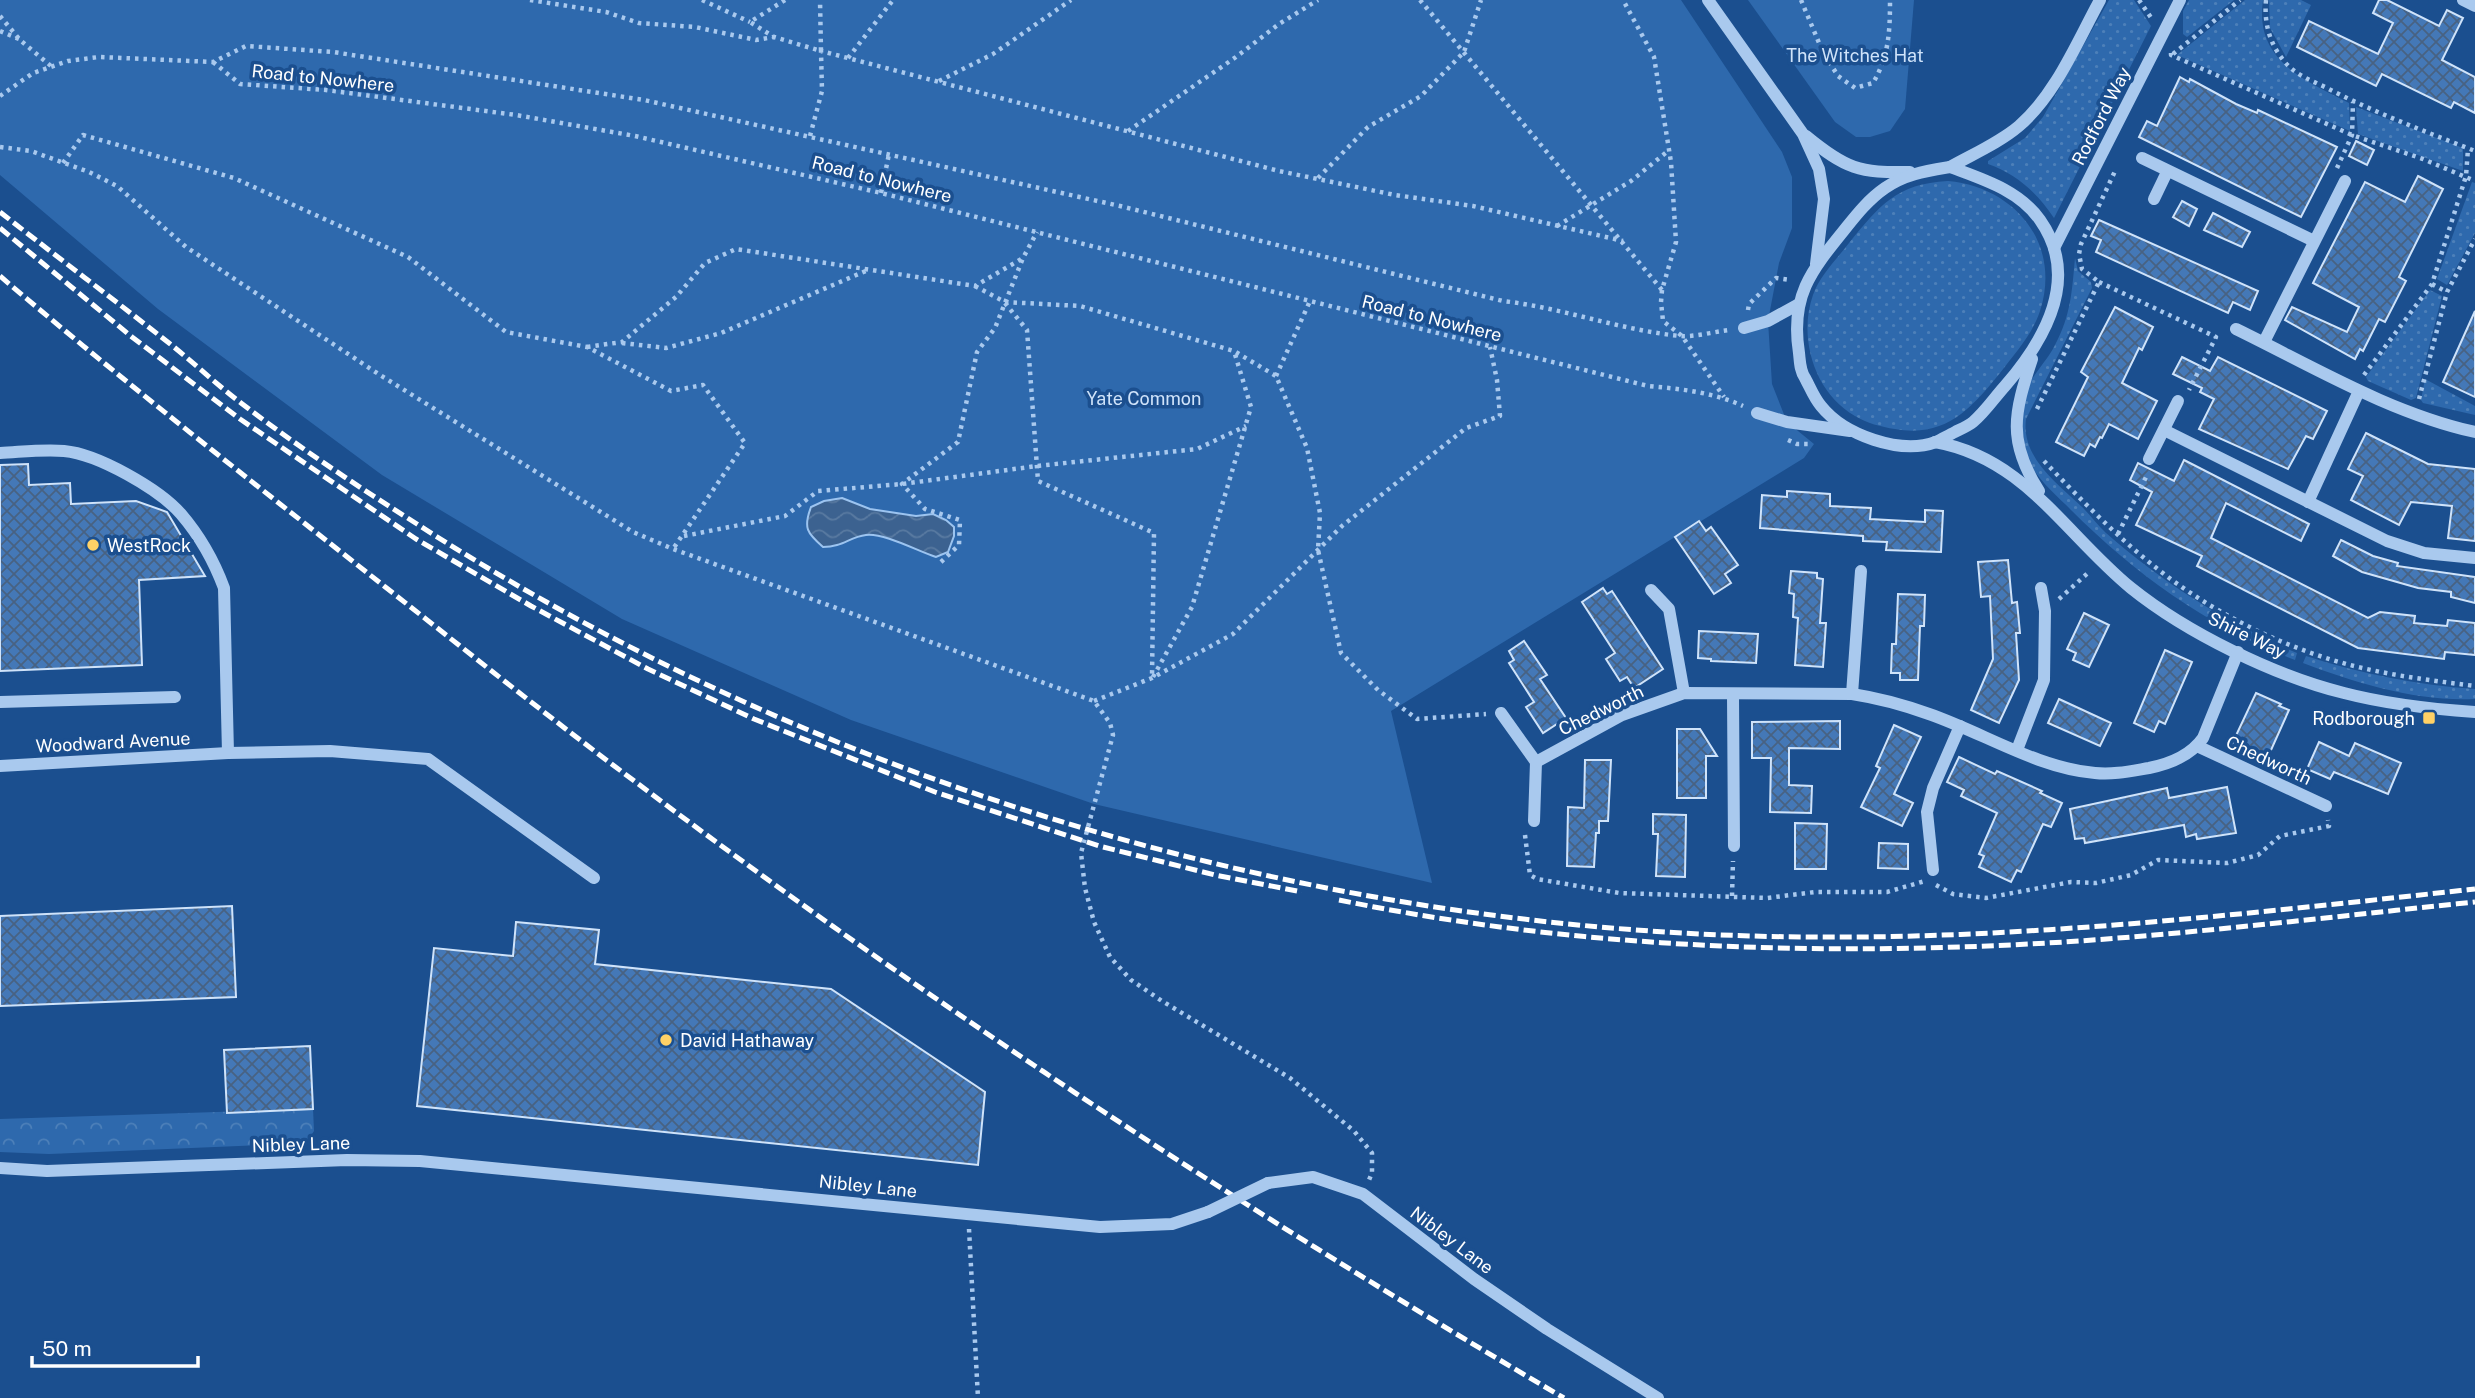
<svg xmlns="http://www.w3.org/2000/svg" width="2475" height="1398" viewBox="0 0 2475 1398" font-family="'Public Sans',sans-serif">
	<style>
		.grass { fill: url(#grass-dots) }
		.forest { fill: url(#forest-crowns) }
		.park { fill: #2e69ad }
		.water { fill: url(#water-waves); stroke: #9cc4f0; stroke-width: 2 }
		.building { fill: url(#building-cross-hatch); stroke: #cfe3fa; stroke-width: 2 }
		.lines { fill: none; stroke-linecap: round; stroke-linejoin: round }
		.path { stroke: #a9c9ee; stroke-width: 4.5; stroke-dasharray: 3.5 5; stroke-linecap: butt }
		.minor { stroke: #a9c9ee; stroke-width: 12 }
		.rail { stroke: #fff; stroke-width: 5; stroke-dasharray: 12 5; stroke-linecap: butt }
		.minor-bridge { stroke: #a9c9ee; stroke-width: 12 }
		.poi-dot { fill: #ffd166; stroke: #1b4f8f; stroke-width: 2.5 }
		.labels { text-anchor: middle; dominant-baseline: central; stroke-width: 7; stroke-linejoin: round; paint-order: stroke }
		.park-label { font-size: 18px; fill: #cfe3fa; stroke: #1b4f8f }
		.street-label { font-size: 18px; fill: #fff; stroke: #1b4f8f }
		.poi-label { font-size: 18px; fill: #fff; stroke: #1b4f8f; text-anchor: start }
	</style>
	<defs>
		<pattern id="grass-dots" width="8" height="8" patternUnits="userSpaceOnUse" patternTransform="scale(1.75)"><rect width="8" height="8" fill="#2e69ad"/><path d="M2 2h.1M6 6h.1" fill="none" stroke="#4d80b9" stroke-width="1.8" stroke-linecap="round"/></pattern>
		<pattern id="forest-crowns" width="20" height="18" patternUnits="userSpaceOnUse" patternTransform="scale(1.75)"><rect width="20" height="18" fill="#2e69ad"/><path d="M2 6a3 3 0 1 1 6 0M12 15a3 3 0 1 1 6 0" fill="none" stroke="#4d80b9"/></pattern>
		<pattern id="water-waves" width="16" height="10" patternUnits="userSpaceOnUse" patternTransform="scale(1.75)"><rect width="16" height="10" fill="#3c6290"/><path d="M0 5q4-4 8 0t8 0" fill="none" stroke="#597aa1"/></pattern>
		<pattern id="building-cross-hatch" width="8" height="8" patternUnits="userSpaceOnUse" patternTransform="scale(1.75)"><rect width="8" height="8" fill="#4478b7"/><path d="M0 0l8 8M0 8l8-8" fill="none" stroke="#486282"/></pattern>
	</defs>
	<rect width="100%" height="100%" fill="#1b4f8f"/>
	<g class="grass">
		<path d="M2109,0H2134L2151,26L2054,218C2037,193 2017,174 1988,164V161L2025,138L2043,117Z"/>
		<polygon points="2189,0 2234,0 2187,37 2183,34 2183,11"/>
		<path d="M2245,0H2263C2254,61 2305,80 2349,103L2350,131L2177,55Z"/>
		<polygon points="2269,0 2301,0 2311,5 2286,57 2270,28"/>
		<polygon points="2356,107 2463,148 2463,171 2358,134"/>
		<path d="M1948,181C2014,187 2062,243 2040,311C2032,335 2015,353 2000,373C1971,409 1945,438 1895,429C1881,427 1867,423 1855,416C1814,393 1798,337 1813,295C1820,275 1837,259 1849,243C1880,205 1896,184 1948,181Z"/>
		<polygon points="2472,182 2475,183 2475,233 2447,285 2437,279"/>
		<path d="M2075,258L2078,271L2091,282L2092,288L2026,419C2021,457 2056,482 2081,506C2090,514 2097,525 2106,533C2164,584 2227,623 2297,653L2295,660C2209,627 2136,575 2071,510C2057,496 2038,480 2029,462C2024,450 2019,418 2021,405C2025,381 2045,365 2055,345C2071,315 2072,291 2075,258Z"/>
		<polygon points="2430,290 2442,296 2416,398 2411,400 2368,381 2366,377"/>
		<polygon points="2425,379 2475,406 2475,415 2423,403 2421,400"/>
		<path d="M2306,656C2362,674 2417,685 2475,689V699C2418,702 2356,683 2303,663Z"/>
	</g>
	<polygon class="forest" points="313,1109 314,1131 306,1143 49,1154 0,1152 0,1119"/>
	<g class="park">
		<polygon points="0,0 1681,0 1782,152 1792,177 1792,228 1779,263 1768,321 1772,384 1787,422 1814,444 1804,458 1391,711 1432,883 1094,804 851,720 622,619 382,475 158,309 0,175"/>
		<polygon points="1748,0 1914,0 1905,109 1890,131 1870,137 1856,137 1835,122"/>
	</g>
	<path class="water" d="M842,498L870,509L916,516L933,514L946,520L954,527V536L948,552L936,557C917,551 885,533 866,535C849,537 843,547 823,547C807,533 803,528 811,507L824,501Z"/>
	<g class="building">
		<polygon points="2379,0 2387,0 2439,26 2447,10 2463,18 2442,60 2475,77 2475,113 2454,102 2451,108 2382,74 2376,86 2297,47 2309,21 2378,54 2393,23 2373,13"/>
		<polygon points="2180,77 2189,82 2190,79 2236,104 2257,113 2258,110 2337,147 2301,217 2139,137 2147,121 2157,126"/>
		<polygon points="2356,141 2374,150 2367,165 2349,156"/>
		<polygon points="2418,176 2443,189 2399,277 2406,281 2385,322 2379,319 2363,351 2360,349 2355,359 2285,320 2292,307 2347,332 2359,307 2313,283 2315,279 2365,182 2405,202"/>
		<polygon points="2182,201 2197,209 2189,226 2173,217"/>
		<polygon points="2213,213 2250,232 2242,247 2204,230"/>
		<polygon points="2099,220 2258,291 2250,310 2233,302 2228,313 2096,252 2101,240 2091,236"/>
		<polygon points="2115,307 2153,327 2142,350 2139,348 2122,383 2157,401 2138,439 2109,424 2102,438 2100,437 2095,447 2090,444 2084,456 2056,442 2088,377 2081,372"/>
		<polygon points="2475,311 2475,397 2443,382"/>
		<polygon points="2182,357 2210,371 2218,357 2327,411 2313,439 2306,436 2288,469 2199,429 2214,399 2200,392 2202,388 2173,374"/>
		<polygon points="2366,433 2428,464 2475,469 2475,541 2448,538 2452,506 2411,502 2399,525 2351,500 2363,476 2348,469"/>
		<polygon points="2184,460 2309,524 2301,541 2226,503 2211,538 2368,618 2380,612 2415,616 2414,623 2447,626 2448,620 2475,623 2475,655 2445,652 2444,659 2358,648 2197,566 2202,556 2136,525 2152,492 2130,480 2138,463 2174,481"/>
		<polygon points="28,464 29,485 70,483 71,504 136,501 167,512 205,576 139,580 142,665 0,671 0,465"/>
		<polygon points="1787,491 1830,494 1830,506 1871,508 1870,519 1925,522 1925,510 1943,511 1941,552 1886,550 1887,542 1863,541 1863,536 1760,528 1762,495 1787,497"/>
		<polygon points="1699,521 1706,531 1711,527 1738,565 1725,574 1731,583 1714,594 1675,537"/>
		<polygon points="2341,540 2373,556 2398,563 2397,566 2475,577 2475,603 2451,597 2451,592 2418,588 2362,572 2333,556"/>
		<polygon points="2008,560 2012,603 2017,602 2020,633 2016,633 2019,680 1999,723 1971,710 1993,659 1990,596 1981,597 1978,562"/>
		<polygon points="1791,571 1817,573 1817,578 1823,579 1820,623 1826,623 1823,667 1795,665 1798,618 1793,617 1794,594 1789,593"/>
		<polygon points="1603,588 1607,594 1612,591 1663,669 1634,688 1627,677 1620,681 1606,659 1615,653 1582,602"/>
		<polygon points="1898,594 1925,595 1924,626 1920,626 1918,680 1900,680 1900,673 1891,673 1892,644 1896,644"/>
		<polygon points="2084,613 2109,625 2089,667 2073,660 2076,653 2067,649"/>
		<polygon points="1699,631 1758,634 1756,663 1711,661 1711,659 1698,658"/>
		<polygon points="1524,641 1547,675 1540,679 1566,718 1543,733 1526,707 1534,702 1509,663 1514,660 1509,651"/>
		<polygon points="2165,650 2192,662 2165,724 2159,721 2154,732 2134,723"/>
		<polygon points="2256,693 2281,704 2279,706 2289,710 2267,759 2232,744"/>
		<polygon points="2059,699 2111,723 2100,746 2048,723"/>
		<polygon points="1840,721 1840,749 1789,748 1789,785 1812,786 1811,813 1770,812 1771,758 1752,758 1752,722"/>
		<polygon points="1894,725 1921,737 1894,794 1913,803 1902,826 1861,807 1880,768 1876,766"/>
		<polygon points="1677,729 1700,729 1717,756 1706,756 1706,798 1677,798"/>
		<polygon points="2319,742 2349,756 2355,743 2401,763 2388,794 2334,772 2330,779 2307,769"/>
		<polygon points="1959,757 1995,774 1997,771 2042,791 2040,793 2062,803 2051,827 2043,824 2021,872 2017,870 2011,882 1979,867 1984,856 1979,854 1997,813 1961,796 1964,790 1947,782"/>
		<polygon points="1585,760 1611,760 1608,821 1599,821 1599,833 1596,833 1594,867 1567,866 1568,807 1584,808"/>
		<polygon points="2227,787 2236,833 2197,839 2196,834 2186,837 2184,825 2085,843 2084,838 2075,839 2070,809 2167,788 2169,798"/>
		<polygon points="1653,814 1686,815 1685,877 1656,876 1658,834 1653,834"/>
		<polygon points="1795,823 1827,824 1826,869 1795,869"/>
		<polygon points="1879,843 1908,844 1908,869 1878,868"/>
		<polygon points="232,906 236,997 0,1006 0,916"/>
		<polygon points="516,922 599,930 595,964 831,989 985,1092 978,1165 417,1106 434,948 513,956"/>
		<polygon points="310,1046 313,1109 227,1113 224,1050"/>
	</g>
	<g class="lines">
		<g class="path">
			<polyline points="530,0 606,12 639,23 695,27 756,40 774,37"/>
			<polyline points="702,0 750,22"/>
			<polyline points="785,0 750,22 774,37 821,51 820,0"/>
			<polyline points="1420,0 1662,290 1676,242 1671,162 1654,57 1623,0"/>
			<path d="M1801,0L1822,50L1838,76L1855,88L1873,83C1889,56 1890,31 1890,0"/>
			<polyline points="2139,0 2152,19"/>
			<path d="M2266,0C2264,22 2269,43 2284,61C2294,74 2310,80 2325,87C2373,112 2424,131 2475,151"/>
			<polyline points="0,16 20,40 51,66"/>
			<polyline points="0,31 19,39"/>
			<polyline points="2171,53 2171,55 2352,135 2423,159 2475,181"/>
			<polyline points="2173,54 2240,0"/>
			<polyline points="848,58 893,0"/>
			<path d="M213,62L240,84L326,90L516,115L635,136L881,193L1648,386C1681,389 1712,392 1743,406"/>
			<polyline points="939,81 993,54 1071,0"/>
			<path d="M0,96L33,73L68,61L99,57L213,62L246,46L333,52L644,100L1120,206L1503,301C1563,308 1620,330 1680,336C1695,337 1713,332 1729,330"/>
			<polyline points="1128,131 1236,57 1279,24 1318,0"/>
			<polyline points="810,136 822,91 821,51 1279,171 1395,195 1473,206 1623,241"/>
			<polyline points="0,147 31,151 89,172 117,186 186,247 380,375 633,532 673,549 1094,701 1110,723 1113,735 1081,853 1085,888 1094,922 1110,957 1131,980 1162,1001 1290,1078 1354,1131 1372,1153 1372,1173 1369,1180"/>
			<polyline points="63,163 83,135 234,178 408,257 506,332 587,347 671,391 703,385 745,443 673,549"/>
			<polyline points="2337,168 2352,135 2353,102"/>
			<polyline points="1318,178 1368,127 1421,96 1464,52 1481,0"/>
			<polyline points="881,193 889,154"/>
			<polyline points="1557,226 1631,181 1668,151"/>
			<polyline points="2099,282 2216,337 2189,390"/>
			<polyline points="2432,284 2447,292"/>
			<polyline points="975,286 1005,302 1080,306 1234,351 1276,376 1307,448 1320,513 1318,550 1341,653 1378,690 1417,719 1486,714"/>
			<polyline points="1662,290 1661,302 1663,321 1682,336 1724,397"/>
			<polyline points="1005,303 1027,330 1038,481 1154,533 1152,677"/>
			<polyline points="1748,310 1749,304 1776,278 1790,280"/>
			<polyline points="622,343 666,348 721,333 868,270"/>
			<polyline points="587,347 622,342 676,297 705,263 736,249 975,286 1023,258"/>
			<polyline points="2364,375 2432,284 2466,176 2468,149"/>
			<polyline points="1276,376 1310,301"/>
			<polyline points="2419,399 2447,292 2475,239"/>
			<polyline points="2037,409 2099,282 2082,269 2079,254 2081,244 2116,169"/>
			<polyline points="1788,440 1797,444 1810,444"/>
			<path d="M2044,461C2084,503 2126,546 2172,580C2225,619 2291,650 2354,666C2394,676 2435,681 2475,686"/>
			<polyline points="2118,534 2148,473"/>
			<polyline points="684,536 785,516 818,491 902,484 1037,466 1197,449 1246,426"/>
			<polyline points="941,562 959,545 960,520 925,509 902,484 958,442 977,352 995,328 1023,258 1037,232"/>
			<polyline points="2059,599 2089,572"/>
			<polyline points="1153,677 1192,607 1251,407 1234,351"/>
			<polyline points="1094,701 1152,678 1233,634 1342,526 1466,428 1500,416 1497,380 1490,347"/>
			<polyline points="1525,835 1530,875 1537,879 1619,893 1767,898 1815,892 1887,892 1925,881"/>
			<polyline points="1936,885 1953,894 1986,898 2071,882 2096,883 2131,875 2158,860 2227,863 2258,855 2280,836 2329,826 2328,820"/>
			<polyline points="1732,896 1733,861"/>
			<polyline points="969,1229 978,1398"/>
		</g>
		<g class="minor">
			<polyline points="1708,0 1803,134 1819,169 1824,199 1816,264"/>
			<polyline points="2463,0 2475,6"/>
			<path d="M1806,136C1846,169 1859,173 1910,172"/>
			<polyline points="2142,158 2314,241"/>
			<path d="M1950,167C1982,179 2019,190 2040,220C2081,278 2045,340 2005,386C1995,397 1985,412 1973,422C1968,426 1961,429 1955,432C1949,435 1942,439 1936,442C1900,455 1844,435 1821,406C1814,398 1810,387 1805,378C1800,371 1800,362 1799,353C1790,296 1811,271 1845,229C1857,214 1869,199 1885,188C1905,174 1926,171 1950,167Z"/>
			<path d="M1950,167C1973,154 1999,143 2019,126C2056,94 2077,42 2100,0"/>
			<polyline points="2154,199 2167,172"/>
			<polyline points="2054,248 2180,0"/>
			<polyline points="1744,328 1768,321 1799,304"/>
			<path d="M2236,329C2314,367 2390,413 2475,432"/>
			<polyline points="2264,342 2345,181"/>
			<path d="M2032,359C2014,413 2007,441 2039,491"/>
			<polyline points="1757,413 1787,422 1850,431"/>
			<polyline points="2164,430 2387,541 2424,553 2475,558"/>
			<path d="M1935,442C2025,458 2065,534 2131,588C2187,633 2275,676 2344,693C2386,704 2431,709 2475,712"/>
			<path d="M0,453C21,452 44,449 64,451C98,454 159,489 181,514C199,535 214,561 224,588L228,753"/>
			<polyline points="2149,459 2178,401"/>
			<polyline points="2308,502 2359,391"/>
			<polyline points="1651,590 1669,609 1684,693"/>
			<polyline points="1852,694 1861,571"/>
			<polyline points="1733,695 1734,846"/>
			<polyline points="0,702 175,697"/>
			<polyline points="1501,713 1536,762 1534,821"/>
			<polyline points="2197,746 2326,806"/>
			<polyline points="2017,750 2044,680 2045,611 2041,588"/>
			<path d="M1536,762L1622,715L1684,693L1852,694C1878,698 1904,705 1929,714C1984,733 2037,768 2095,773C2113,775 2131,771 2149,768C2169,764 2191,755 2203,738L2238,652"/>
			<polyline points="0,766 228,753 330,751 428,759 594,878"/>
			<polyline points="1933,870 1927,812 1933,788 1960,726"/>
			<polyline points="0,1168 47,1171 347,1160 420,1161 1100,1227 1172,1224 1208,1212"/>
			<polyline points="1268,1183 1313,1177 1363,1194 1474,1279 1547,1329 1658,1398"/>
		</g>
		<g class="rail">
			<path d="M0,212C56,256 113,299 169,343C193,362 216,384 241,403C297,446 357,486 417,524C826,788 1323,934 1809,937C2032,939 2253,913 2475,889"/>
			<polyline points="0,228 132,337 240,419 344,490 416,539 531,606 648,669 754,719 935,792 1099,846 1215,875 1302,892"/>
			<path d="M0,276C125,383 255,484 384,586C463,648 541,711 621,771C921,998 1240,1208 1564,1398"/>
			<path d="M1339,900C1577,949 1823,957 2064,942C2201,933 2338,916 2475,902"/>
		</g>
		<polyline class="minor-bridge" points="1208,1212 1268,1183"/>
	</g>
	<g class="poi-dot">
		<circle cx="93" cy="545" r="7"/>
		<rect x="2422" y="711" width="14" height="14" rx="3.5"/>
		<circle cx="666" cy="1040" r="7"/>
	</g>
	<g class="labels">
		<g class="park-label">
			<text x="1855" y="55">The Witches Hat</text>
			<text x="1144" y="398">Yate Common</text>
		</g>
		<g class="street-label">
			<text transform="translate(323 78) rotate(6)">Road to Nowhere</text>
			<text transform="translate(2101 116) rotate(-63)">Rodford Way</text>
			<text transform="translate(882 179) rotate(14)">Road to Nowhere</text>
			<text transform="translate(1432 318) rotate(14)">Road to Nowhere</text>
			<text transform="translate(2247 635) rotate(26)">Shire Way</text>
			<text transform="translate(1601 710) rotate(-26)">Chedworth</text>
			<text transform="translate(113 742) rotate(-3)">Woodward Avenue</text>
			<text transform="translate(2269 760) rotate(25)">Chedworth</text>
			<text transform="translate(301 1144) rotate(-2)">Nibley Lane</text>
			<text transform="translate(868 1186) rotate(6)">Nibley Lane</text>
			<text transform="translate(1452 1240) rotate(37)">Nibley Lane</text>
		</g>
		<g class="poi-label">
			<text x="107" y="545">WestRock</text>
			<text x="2415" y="718" text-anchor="end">Rodborough</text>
			<text x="680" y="1040">David Hathaway</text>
		</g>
	</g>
	<path d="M32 1356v10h166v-10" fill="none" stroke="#ffffff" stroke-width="3.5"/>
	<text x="42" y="1356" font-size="21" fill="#ffffff" stroke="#1b4f8f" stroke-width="5" paint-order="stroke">50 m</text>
</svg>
